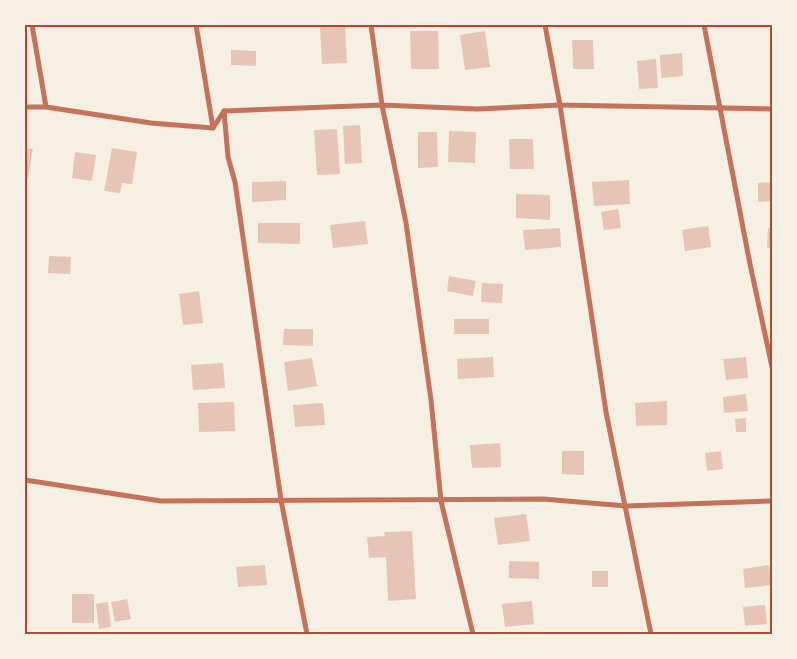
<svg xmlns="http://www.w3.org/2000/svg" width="797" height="659" viewBox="0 0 797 659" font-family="'Alegreya Sans',sans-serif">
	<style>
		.building { fill: #e6c5b7 }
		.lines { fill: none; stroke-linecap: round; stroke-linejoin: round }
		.minor { stroke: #c5725c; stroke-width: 5 }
		.neatline { fill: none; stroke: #b5482f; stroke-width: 2 }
	</style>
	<rect width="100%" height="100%" fill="#f6efe4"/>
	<g class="building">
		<polygon points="320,25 345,25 347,63 322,64"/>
		<polygon points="410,31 438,31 439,69 411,69"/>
		<polygon points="485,31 490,67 465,70 460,35"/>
		<polygon points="572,40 593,40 594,69 573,69"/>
		<polygon points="231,50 256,51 256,66 231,65"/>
		<polygon points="682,53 683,76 661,78 660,55"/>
		<polygon points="656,59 658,88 639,89 637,61"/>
		<polygon points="360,125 362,163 345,164 343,126"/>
		<polygon points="337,129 340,174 317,175 314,130"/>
		<polygon points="449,131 476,132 475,163 448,162"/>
		<polygon points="418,132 437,132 438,167 418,168"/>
		<polygon points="509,139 533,139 534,169 510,169"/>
		<polygon points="25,148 33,149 28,178 25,178"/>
		<polygon points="112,148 137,152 132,184 122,183 120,193 104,191"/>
		<polygon points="75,152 96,155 92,181 72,178"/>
		<polygon points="629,180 630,204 594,206 592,182"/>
		<polygon points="286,181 286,200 252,202 252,182"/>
		<polygon points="772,182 772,201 758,202 758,183"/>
		<polygon points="516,194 550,195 550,220 516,218"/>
		<polygon points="618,209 621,228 604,230 601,212"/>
		<polygon points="365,221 368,244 333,248 330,225"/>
		<polygon points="258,223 300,223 300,244 258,243"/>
		<polygon points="708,226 711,247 685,251 682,230"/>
		<polygon points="560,228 561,247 525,250 523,230"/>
		<polygon points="768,228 772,228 772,249 767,248"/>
		<polygon points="49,256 71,257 70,274 48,273"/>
		<polygon points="449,276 476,281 473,296 447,291"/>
		<polygon points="482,283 503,284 502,303 481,302"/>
		<polygon points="199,291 203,323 183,325 179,294"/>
		<rect x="454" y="319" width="35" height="15"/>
		<polygon points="284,329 313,329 313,346 283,345"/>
		<polygon points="493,357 494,377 458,379 457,359"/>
		<polygon points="746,357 748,378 726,380 723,359"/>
		<polygon points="312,358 317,386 288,391 284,362"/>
		<polygon points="223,363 225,388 193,390 191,365"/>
		<polygon points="746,394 748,411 724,413 723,397"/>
		<polygon points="667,401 667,425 636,426 635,403"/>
		<polygon points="234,402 235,431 199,432 198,403"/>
		<polygon points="323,403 325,425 295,427 293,405"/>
		<polygon points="746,418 746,432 736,432 735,419"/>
		<polygon points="500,443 501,467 472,468 470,445"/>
		<polygon points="562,451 584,451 584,475 562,474"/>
		<polygon points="721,451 723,469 707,471 705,453"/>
		<polygon points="526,514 530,541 498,545 494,518"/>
		<polygon points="412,531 416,599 388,601 386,557 369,558 367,537 385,536 384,532"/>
		<polygon points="509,561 539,562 539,579 509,578"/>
		<polygon points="265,565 267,585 238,587 236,567"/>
		<polygon points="769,565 772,585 745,588 743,569"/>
		<rect x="592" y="571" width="16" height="16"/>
		<rect x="72" y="594" width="22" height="29"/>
		<polygon points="127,599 131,619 115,622 111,602"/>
		<polygon points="532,601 534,624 505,627 502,604"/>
		<polygon points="108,602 111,627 99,629 96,604"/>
		<polygon points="765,605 767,624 745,626 743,607"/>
	</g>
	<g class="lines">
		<g class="minor">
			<polyline points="32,25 46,107"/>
			<polyline points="196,25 213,128"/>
			<polyline points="371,25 382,105 477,109 560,105 606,412 651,634"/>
			<polyline points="545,25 560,105 772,109"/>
			<polyline points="704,25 750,264 772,367"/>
			<polyline points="25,107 46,107 151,123 213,128 224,111"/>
			<polyline points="224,111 382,105 406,223 431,400 441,501 473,634"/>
			<polyline points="224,111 228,157 235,182 281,500 307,634"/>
			<polyline points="25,480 161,501 543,499 626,506 772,501"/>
		</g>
	</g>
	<rect width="797" height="659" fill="none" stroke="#f6efe4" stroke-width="52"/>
	<rect x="26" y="26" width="745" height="607" class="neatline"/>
</svg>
